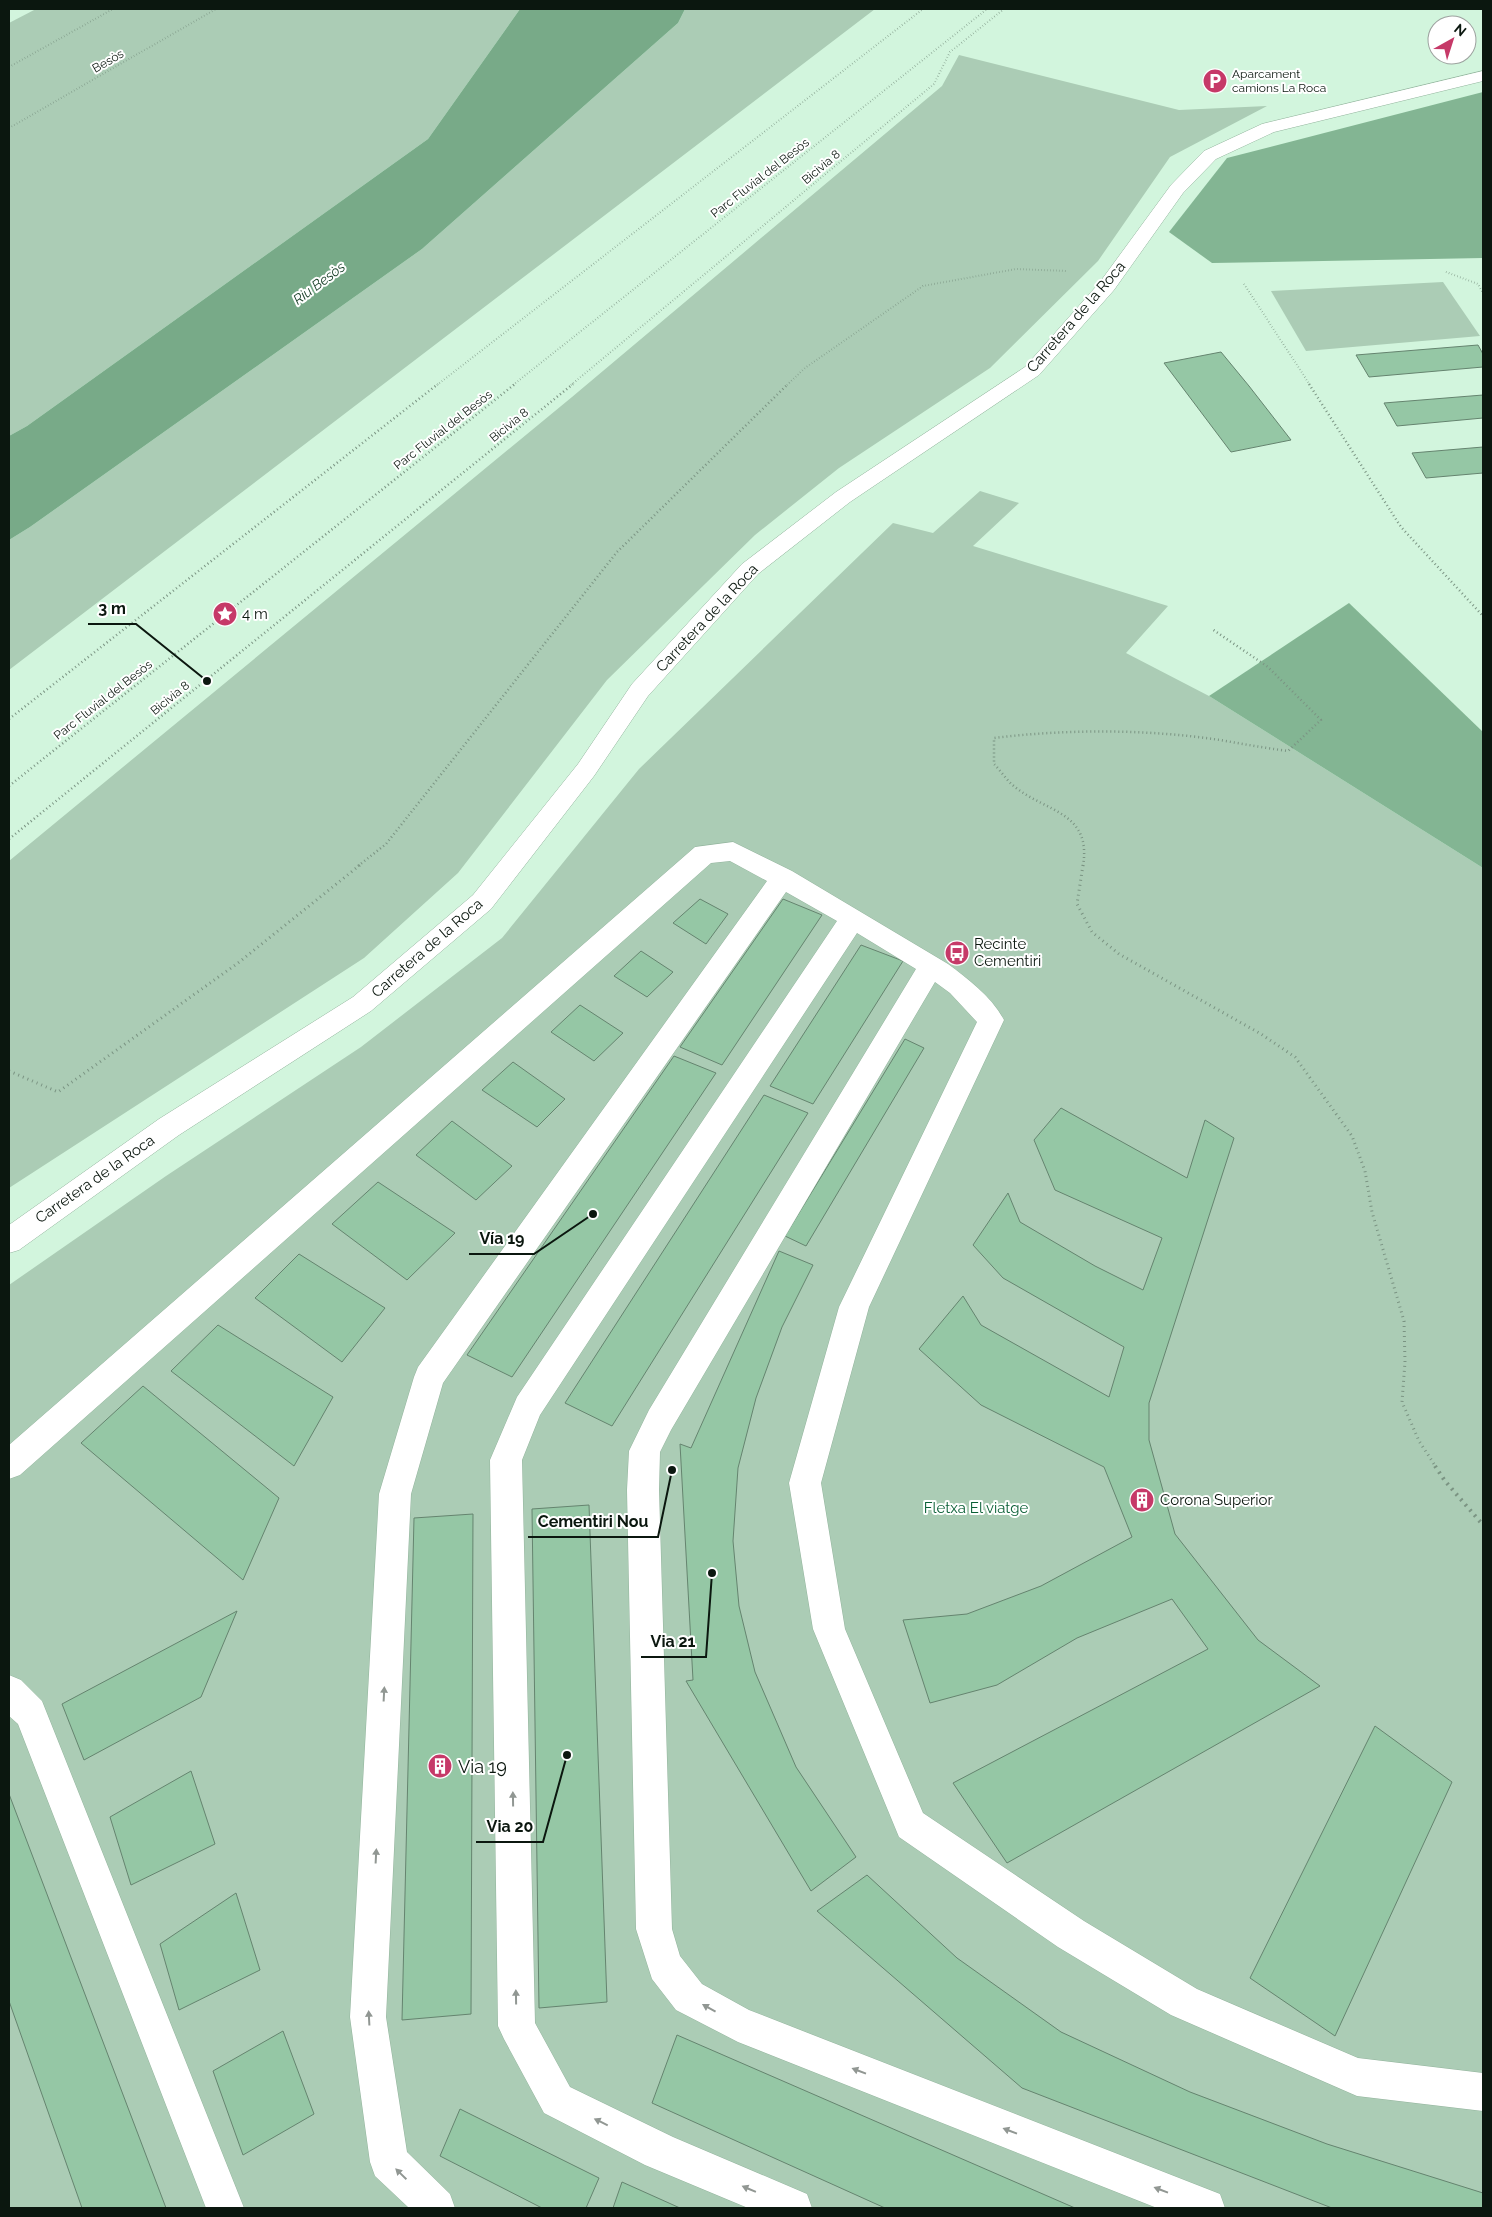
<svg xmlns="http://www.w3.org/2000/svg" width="1492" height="2217" viewBox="0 0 1492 2217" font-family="Raleway,sans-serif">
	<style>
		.green { fill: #abccb5 }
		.forest { fill: #83b593 }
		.water { fill: #78aa88 }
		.building { fill: #95c7a5; stroke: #65846f }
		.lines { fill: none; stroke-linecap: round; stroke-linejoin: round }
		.lane-casing { stroke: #93b49d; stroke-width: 1 }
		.secondary-casing { stroke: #93b49d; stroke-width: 1 }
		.path-far3 { stroke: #7b9483; stroke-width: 2; stroke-dasharray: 0.5 2.5; stroke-linecap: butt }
		.path-far2 { stroke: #7b9483; stroke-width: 2.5; stroke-dasharray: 1 3; stroke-linecap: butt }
		.path-far1 { stroke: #7b9483; stroke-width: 3; stroke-dasharray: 1 4; stroke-linecap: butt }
		.path { stroke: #7b9483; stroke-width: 4; stroke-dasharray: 2 5; stroke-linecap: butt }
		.lane { fill: #fff; fill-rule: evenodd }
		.secondary { fill: #fff; fill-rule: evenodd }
		.oneway { fill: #919793 }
		.labels { text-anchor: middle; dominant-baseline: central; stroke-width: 4; stroke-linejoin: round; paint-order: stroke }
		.far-street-label { font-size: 12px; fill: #0b170f; stroke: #fff }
		.far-poi-label { font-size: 12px; fill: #0b170f; stroke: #fff; text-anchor: start }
		.far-water-label { font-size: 14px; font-style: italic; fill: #133b23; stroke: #fff }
		.street-label { font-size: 15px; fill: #0b170f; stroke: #fff }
		.poi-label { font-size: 15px; fill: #0b170f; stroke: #fff; text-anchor: start }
		.park-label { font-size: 15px; fill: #095f35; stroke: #fff }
		.near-poi-label { font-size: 18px; fill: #0b170f; stroke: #fff; text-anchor: start }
		.leader { fill: none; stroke: #0b170f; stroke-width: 2 }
		.callout-dot { fill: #0b170f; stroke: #fff; stroke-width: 2 }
		.callout-label { font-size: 16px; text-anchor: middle; font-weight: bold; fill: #0b170f; stroke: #fff; stroke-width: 4; stroke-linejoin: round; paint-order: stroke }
	</style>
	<rect width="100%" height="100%" fill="#d2f5dd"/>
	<g class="green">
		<polygon points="36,9 520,9 428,139 27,426 9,436 9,23"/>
		<polygon points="685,9 875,9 9,670 9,540 30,527 422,249 678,23"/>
		<polygon points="959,55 1179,110 1267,106 1170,157 1098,261 990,368 839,468 755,535 607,680 458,873 364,958 9,1188 9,861 572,397 942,86"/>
		<polygon points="1443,282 1480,336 1306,351 1271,291"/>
		<polygon points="980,491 1019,503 973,546 1168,606 1126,653 1209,696 1483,868 1483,2208 9,2208 9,1285 166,1176 361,1047 502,938 639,769 893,523 933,533"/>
	</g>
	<g class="forest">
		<polygon points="1483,92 1483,258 1212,263 1169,232 1227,158"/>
		<polygon points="1349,603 1483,732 1483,868 1209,696"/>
	</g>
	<polygon class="water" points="520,9 685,9 678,23 422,249 30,527 9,540 9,436 27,426 428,139"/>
	<g class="building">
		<polygon points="1478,345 1483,354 1483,367 1369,377 1356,355"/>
		<polygon points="1221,352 1249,386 1291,440 1231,452 1164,363"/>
		<polygon points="1483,395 1483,418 1397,426 1384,403"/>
		<polygon points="1483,447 1483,473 1426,478 1412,453"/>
		<polygon points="700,899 728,914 706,944 673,923"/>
		<polygon points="783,899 822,915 722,1065 680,1047"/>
		<polygon points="861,945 903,961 813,1104 770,1086"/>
		<polygon points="641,951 673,972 647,997 614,976"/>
		<polygon points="580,1005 623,1033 594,1061 551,1032"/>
		<polygon points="905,1039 924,1048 806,1246 785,1236"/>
		<polygon points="674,1056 716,1073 512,1377 467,1355"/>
		<polygon points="513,1062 565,1099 537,1127 482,1090"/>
		<polygon points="764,1095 808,1113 612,1426 565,1403"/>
		<polygon points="1061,1108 1187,1178 1205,1120 1234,1138 1149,1403 1149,1440 1175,1534 1258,1640 1320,1686 1007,1863 953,1783 1208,1649 1172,1599 1077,1638 997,1685 930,1703 903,1620 967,1614 1041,1586 1132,1537 1104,1467 981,1405 919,1349 963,1296 981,1325 1109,1397 1124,1347 1003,1278 973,1245 1008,1193 1020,1222 1095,1266 1143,1290 1162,1238 1055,1190 1034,1140"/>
		<polygon points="452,1121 512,1166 476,1200 416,1155"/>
		<polygon points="378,1182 455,1233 407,1280 332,1224"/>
		<polygon points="779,1251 813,1265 782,1327 756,1398 738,1468 733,1541 739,1606 755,1672 796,1767 856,1857 811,1891 686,1681 693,1680 680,1444 691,1448"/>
		<polygon points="299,1254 385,1308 342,1362 255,1298"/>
		<polygon points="218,1325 333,1397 294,1466 171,1371"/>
		<polygon points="143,1386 279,1498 243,1580 81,1443"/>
		<polygon points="589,1505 607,2002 539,2008 532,1509"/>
		<polygon points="473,1514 471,2014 402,2020 414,1518"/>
		<polygon points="237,1611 201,1697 84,1760 62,1704"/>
		<polygon points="1375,1726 1452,1782 1335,2036 1250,1978"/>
		<polygon points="191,1771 215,1844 131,1885 110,1817"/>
		<polygon points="9,1794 166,2208 82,2208 9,2001"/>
		<polygon points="867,1875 957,1958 1061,2032 1190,2092 1327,2144 1483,2193 1483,2208 1332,2208 1022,2088 817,1911"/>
		<polygon points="236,1893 260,1970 179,2010 160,1944"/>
		<polygon points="283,2031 314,2114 243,2155 213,2071"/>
		<polygon points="677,2035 1075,2208 885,2208 652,2103"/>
		<polygon points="460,2109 599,2178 586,2208 542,2208 440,2156"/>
		<polygon points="622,2182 680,2208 613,2208"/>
	</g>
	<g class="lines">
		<defs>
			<g id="lane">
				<path d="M733,842L792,871L948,964C968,979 992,997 1004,1020L869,1307L821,1483L845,1629L923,1813L1084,1921L1197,1989L1358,2058L1483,2073V2111L1357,2096L1171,2015L1058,1947L899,1837L813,1629L789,1483L839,1307L977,1022L950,993L935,982L671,1430L660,1452L659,1490L672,1929L680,1956L702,1984L749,2010L1220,2194L1225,2208H1157L738,2042L676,2010L652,1979L636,1929L627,1490L629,1451L649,1410L916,969L857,933L540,1415L522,1460L535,2023L570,2087L673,2137L807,2194L812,2208H748L645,2165L544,2113L504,2039L498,2026L490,1460L517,1397L837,921L786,892L443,1383L411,1494L386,2017L407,2152L450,2194L455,2208H409L375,2176L370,2162L350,2017L379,1494L414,1377L418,1367L767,881L730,861L711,863L20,1475L9,1479V1445L695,847Z"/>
				<polygon points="9,1675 21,1680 42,1701 244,2208 206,2208 18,1724 9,1716"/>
			</g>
			<polygon id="secondary" points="1483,71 1483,81 1274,132 1216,159 1183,193 1114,290 1039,375 850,502 758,574 648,696 594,776 491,909 371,1011 179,1135 19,1250 9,1253 9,1225 159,1119 353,997 473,895 578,764 632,684 742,564 836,492 1025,367 1100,282 1171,185 1204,151 1262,124"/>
		</defs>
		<use href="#lane" class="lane-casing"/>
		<use href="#secondary" class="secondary-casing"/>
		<g class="path-far3">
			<polyline points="9,67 113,9"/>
			<polyline points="9,128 216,9"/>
			<polyline points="1446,272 1478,284 1483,293"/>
			<polyline points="1244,284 1310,385"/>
			<polyline points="437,385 923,9"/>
			<polyline points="513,385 987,9"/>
			<polyline points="571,385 934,84 950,52 1004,9"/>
			<polyline points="787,385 805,368 923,286 1016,269 1066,271"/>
		</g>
		<g class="path-far2">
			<polyline points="1309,384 1401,527 1483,616"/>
			<polyline points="9,719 438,384"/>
			<polyline points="9,786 515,384"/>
			<polyline points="9,839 573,384"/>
			<polyline points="358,866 386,844 617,552 788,384"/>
			<path d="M1083,866C1092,812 1046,812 1015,787C1007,781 1001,771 994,764V738C1066,729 1148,729 1220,740C1243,744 1265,748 1288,751L1321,720L1268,667L1212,629"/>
		</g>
		<g class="path-far1">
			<polyline points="1083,865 1077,904 1092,932 1119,954 1261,1034 1295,1057 1352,1136 1365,1171 1372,1212 1404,1321 1405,1362 1402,1402 1419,1441 1436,1467"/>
			<polyline points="9,1071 58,1092 238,963 360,865"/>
		</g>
		<polyline class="path" points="1435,1466 1445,1481 1483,1525"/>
		<use href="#lane" class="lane"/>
		<use href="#secondary" class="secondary"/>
	</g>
	<defs><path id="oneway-solid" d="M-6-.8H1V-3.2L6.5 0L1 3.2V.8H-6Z" transform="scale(1.25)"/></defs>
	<g class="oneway">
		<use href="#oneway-solid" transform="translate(384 1694) rotate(-87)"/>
		<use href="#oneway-solid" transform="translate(513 1799) rotate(-91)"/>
		<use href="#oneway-solid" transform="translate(376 1856) rotate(-87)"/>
		<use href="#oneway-solid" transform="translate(516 1997) rotate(-91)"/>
		<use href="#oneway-solid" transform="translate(709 2008) rotate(-151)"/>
		<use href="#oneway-solid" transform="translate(369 2018) rotate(-93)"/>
		<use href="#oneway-solid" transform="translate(859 2071) rotate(-159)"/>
		<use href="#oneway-solid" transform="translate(601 2122) rotate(-154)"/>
		<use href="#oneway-solid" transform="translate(1010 2131) rotate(-159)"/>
		<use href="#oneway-solid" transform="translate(401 2174) rotate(-136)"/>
		<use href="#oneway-solid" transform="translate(749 2189) rotate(-157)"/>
		<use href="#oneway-solid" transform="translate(1161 2190) rotate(-159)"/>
	</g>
	<defs>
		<symbol id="parking-disc" viewBox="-11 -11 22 22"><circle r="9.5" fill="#c63968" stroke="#fff"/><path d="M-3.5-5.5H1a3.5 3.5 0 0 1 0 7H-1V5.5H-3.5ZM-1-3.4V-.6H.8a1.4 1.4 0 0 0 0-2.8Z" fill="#fff"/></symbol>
		<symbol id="sight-disc" viewBox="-11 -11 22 22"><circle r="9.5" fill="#c63968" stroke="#fff"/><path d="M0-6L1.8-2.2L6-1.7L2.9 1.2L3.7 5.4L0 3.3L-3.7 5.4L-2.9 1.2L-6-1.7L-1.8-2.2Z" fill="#fff"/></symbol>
		<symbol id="bus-disc" viewBox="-11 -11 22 22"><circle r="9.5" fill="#c63968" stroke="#fff"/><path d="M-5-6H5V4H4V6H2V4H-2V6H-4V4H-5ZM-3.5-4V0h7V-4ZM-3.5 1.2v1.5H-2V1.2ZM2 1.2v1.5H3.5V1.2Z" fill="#fff"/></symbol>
		<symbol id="building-disc" viewBox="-11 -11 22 22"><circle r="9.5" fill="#c63968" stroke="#fff"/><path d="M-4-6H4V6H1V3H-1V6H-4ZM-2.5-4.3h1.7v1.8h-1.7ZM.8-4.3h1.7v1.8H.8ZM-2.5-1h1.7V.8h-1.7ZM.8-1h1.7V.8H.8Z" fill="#fff"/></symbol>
	</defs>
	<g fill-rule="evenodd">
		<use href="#parking-disc" x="1201" y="67" width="28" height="28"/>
		<use href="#sight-disc" x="211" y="600" width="28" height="28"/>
		<use href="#bus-disc" x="943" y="939" width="28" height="28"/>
		<use href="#building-disc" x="1128" y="1486" width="28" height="28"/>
		<use href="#building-disc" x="426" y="1752" width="28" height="28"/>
	</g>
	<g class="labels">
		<g class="far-street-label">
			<text transform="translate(108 61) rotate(-30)">Besòs</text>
			<text transform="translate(821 167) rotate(-40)">Bicivia 8</text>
			<text transform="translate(760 178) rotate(-38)">Parc Fluvial del Besòs</text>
			<text transform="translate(509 425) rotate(-39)">Bicivia 8</text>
			<text transform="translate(443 430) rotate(-38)">Parc Fluvial del Besòs</text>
			<text transform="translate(170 698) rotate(-39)">Bicivia 8</text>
			<text transform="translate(103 700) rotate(-38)">Parc Fluvial del Besòs</text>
		</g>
		<g class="far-poi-label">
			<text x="1232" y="74">Aparcament<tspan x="1232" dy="14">camions La Roca</tspan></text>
		</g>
		<g class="far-water-label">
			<text transform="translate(319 283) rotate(-37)">Riu Besòs</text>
		</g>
		<g class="street-label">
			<text transform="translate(1076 317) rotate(-49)">Carretera de la Roca</text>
			<text transform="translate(707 618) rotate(-47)">Carretera de la Roca</text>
			<text transform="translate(427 948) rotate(-41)">Carretera de la Roca</text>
			<text transform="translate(95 1179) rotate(-35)">Carretera de la Roca</text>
		</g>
		<g class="poi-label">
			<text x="242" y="614">4 m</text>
			<text x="974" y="944">Recinte<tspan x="974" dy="17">Cementiri</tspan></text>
			<text x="1160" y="1500">Corona Superior</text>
		</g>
		<g class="park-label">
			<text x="976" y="1508">Fletxa El viatge</text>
		</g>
		<g class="near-poi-label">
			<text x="458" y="1766">Via 19</text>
		</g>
	</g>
	<path class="leader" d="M207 681L136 624H88M593 1214L534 1254H469M672 1470L658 1537H528M712 1573L706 1657H641M567 1755L543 1842H476"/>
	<g class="callout-dot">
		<circle cx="207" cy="681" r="5"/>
		<circle cx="593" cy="1214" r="5"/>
		<circle cx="672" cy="1470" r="5"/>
		<circle cx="712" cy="1573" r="5"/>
		<circle cx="567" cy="1755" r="5"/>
	</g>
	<g class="callout-label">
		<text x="112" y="614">3 m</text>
		<text x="502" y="1244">Vía 19</text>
		<text x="593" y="1527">Cementiri Nou</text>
		<text x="673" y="1647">Via 21</text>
		<text x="510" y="1832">Via 20</text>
	</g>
	<rect width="1492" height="2217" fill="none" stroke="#0b170f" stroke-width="20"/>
	<g transform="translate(1452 40) rotate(39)"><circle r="24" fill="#ffffff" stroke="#9da29f"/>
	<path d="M0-4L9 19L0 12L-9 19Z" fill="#c63968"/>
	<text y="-8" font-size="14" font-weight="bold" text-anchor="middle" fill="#0b170f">N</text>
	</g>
</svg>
